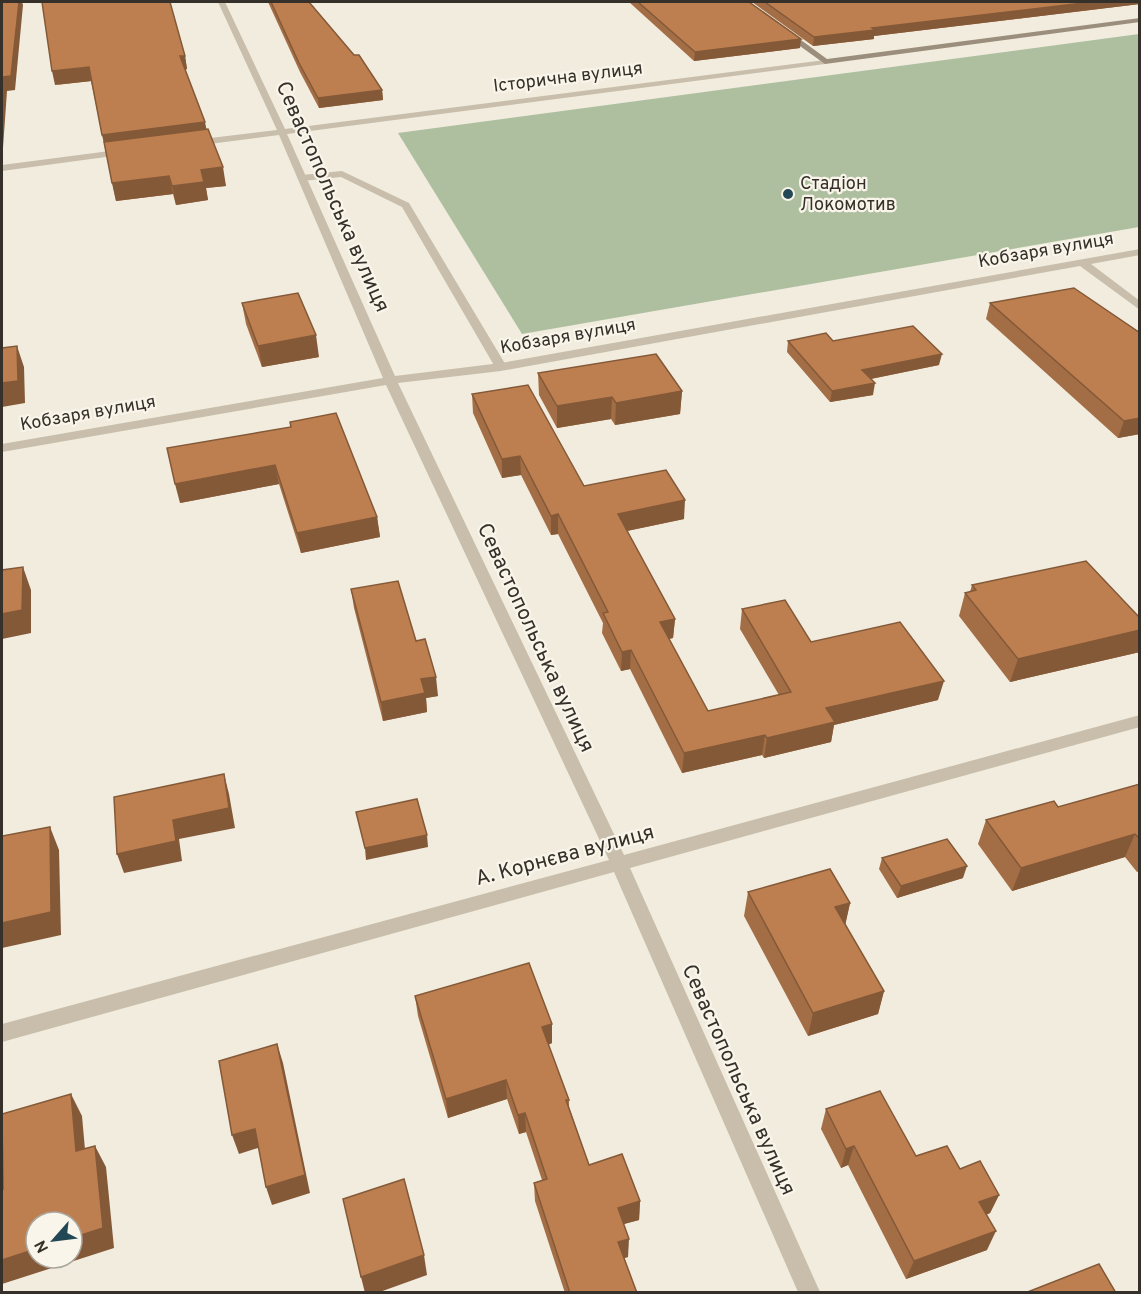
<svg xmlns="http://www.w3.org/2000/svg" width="1141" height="1294" viewBox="0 0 1141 1294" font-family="Overpass,sans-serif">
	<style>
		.green { fill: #aebf9f }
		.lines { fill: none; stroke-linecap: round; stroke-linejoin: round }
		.lane { fill: #c8beab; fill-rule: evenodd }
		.street { fill: #c8beab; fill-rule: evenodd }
		.secondary { fill: #9c8e7c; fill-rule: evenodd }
		.wall { fill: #a36d45 }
		.shaded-wall { fill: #845938 }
		.building { fill: #bd7f50; stroke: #845938; stroke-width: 1.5 }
		.poi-dot { fill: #224855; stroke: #f9f5ea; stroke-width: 2 }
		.labels { text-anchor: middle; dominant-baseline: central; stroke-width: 4.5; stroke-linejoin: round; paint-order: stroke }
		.far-street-label { font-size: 18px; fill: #36302a; stroke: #f9f5ea }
		.far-poi-label { font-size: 18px; fill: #36302a; stroke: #f9f5ea; text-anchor: start }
		.street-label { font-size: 21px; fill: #36302a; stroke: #f9f5ea }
	</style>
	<rect width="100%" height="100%" fill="#f1ecde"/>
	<polygon class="green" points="1139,34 1139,227 522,334 398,133"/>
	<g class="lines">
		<polygon class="lane" points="342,171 409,203 507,367 505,369 497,369 495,367 402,207 341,177 302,181 297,178 302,175"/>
		<g class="street">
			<polygon points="218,2 225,2 285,129 825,60 829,62 825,64 287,134 395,376 501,363 1140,249 1140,255 1091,264 1140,301 1140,310 1080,266 501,371 398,383 624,855 1140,715 1140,727 630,868 820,1292 798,1292 614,872 2,1042 2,1024 609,860 386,385 2,452 2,444 383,378 279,135 194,146 189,143 194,140 277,130"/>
			<polygon points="125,149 128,150 128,154 2,171 2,165"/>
		</g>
		<polygon class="secondary" points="1140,18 1140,22 825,64 779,31 786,29 827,59"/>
	</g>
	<g class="wall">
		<polygon points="268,2 309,2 382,90 383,100 319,108 300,72"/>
		<polygon points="629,2 749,2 800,48 694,61"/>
		<polygon points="752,2 1140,2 1140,4 874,36 874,39 813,46"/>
		<polygon points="185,56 187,69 185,70 226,186 206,188 208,200 176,205 173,194 116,201 91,81 55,85"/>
		<polygon points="242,303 319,357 262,367 246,324"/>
		<polygon points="990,303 1140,333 1140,434 1118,438 986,319"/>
		<polygon points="788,341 939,365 871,379 873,395 830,402 787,352"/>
		<polygon points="538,373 682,391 680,414 615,425 611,419 557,428 539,395"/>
		<polygon points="472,394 584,486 684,519 627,531 675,619 673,638 669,639 708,711 779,695 740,629 742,609 938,700 834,725 831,742 764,758 762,755 682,773 630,669 621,671 602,633 603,623 558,534 551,535 521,475 502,478 473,413"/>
		<polygon points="290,422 377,517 380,537 301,553 279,484 180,503 290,427"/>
		<polygon points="972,585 1140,618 1140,652 1010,682 959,616 965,593 970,592"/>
		<polygon points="351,589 416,641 438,696 426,698 427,712 383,721 354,608"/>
		<polygon points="1140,784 1140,871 1137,872 1125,857 1012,891 978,844 986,820 1058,807"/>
		<polygon points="882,858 963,878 897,898 879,869"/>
		<polygon points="748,892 850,903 845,925 884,991 878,1014 808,1036 744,916"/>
		<polygon points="415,996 552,1024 552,1043 548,1045 569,1100 569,1107 589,1165 640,1201 639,1220 623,1224 628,1257 624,1258 637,1293 565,1293 535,1201 534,1183 542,1180 526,1132 519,1134 507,1099 448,1118 418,1016"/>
		<polygon points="826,1109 916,1156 960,1169 999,1195 990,1213 986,1215 987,1250 906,1279 848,1165 841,1168 821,1129"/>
	</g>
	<g class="shaded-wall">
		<polygon points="19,2 22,2 23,5 15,90 7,91 2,162 2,92 3,77"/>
		<polygon points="1092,2 1140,2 1140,4 874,36 874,39 813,46 814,37 872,28"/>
		<polygon points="801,39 800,48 694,61 695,52"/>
		<polygon points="180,56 185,56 187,69 183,70"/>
		<polygon points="89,67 92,81 55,85 52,71"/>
		<polygon points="382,90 383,100 319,108 318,98"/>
		<polygon points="205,122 208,137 106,150 102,135"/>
		<polygon points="223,167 226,186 206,188 208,200 176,205 172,186 201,170"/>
		<polygon points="169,176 173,194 116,201 112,183"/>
		<polygon points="316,335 319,357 262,367 258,346"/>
		<polygon points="17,346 24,367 25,403 2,407 2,383"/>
		<polygon points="942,354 939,365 860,381 862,370"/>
		<polygon points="875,383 873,395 830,402 832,391"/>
		<polygon points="682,391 680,414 615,425 616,403"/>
		<polygon points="612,397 611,419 557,428 557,406"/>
		<polygon points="1140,418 1140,434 1118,438 1124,421"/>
		<polygon points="520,456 521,475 502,478 502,459"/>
		<polygon points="275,465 279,484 180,503 175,484"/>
		<polygon points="685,500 684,519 617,533 618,514"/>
		<polygon points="558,514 558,534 551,535 551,516"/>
		<polygon points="377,517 380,537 301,553 297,533"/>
		<polygon points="23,567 31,590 31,633 2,639 2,614"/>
		<polygon points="675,619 673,638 659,641 660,622"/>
		<polygon points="1140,630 1140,652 1010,682 1018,659"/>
		<polygon points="631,650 630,669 621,671 622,652"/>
		<polygon points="436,677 438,696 426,698 427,712 383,721 381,702 421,679"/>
		<polygon points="944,681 938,700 834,725 831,742 764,758 767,738 826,708"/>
		<polygon points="765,735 762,755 682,773 684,753"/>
		<polygon points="224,774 229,794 235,828 179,839 182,861 124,873 117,854 173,820"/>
		<polygon points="50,827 59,850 61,935 2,948 2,923"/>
		<polygon points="1135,834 1125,857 1012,891 1021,868"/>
		<polygon points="427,835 428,847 366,860 365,848"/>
		<polygon points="967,866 963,878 897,898 901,886"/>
		<polygon points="850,903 845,926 835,907"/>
		<polygon points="884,991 878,1014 808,1036 813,1013"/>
		<polygon points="552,1024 552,1043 542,1047 542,1027"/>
		<polygon points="277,1044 283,1063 310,1193 272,1205 266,1187"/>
		<polygon points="506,1080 507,1099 448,1118 446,1099"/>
		<polygon points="71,1094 82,1116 87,1172 76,1151"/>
		<polygon points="525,1113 526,1132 519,1134 518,1115"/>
		<polygon points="255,1129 261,1147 239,1154 232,1135"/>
		<polygon points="95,1146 106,1167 114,1248 2,1284 2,1260 36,1249 36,1258 72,1258 72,1238"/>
		<polygon points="854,1146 848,1165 841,1168 846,1149"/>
		<polygon points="999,1195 990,1213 970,1221 979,1202"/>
		<polygon points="640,1201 639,1220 617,1226 618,1208"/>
		<polygon points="996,1231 987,1250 906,1279 914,1261"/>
		<polygon points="629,1239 628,1257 617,1260 618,1242"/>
		<polygon points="424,1255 427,1275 377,1293 365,1293 361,1277"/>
	</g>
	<g class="building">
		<polygon points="2,2 19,2 11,76 3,77 2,92"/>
		<polygon points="42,2 170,2 185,56 180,56 205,122 102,135 89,67 52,71"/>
		<polygon points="271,2 309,2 354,55 359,55 382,90 318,98 299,63"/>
		<polygon points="638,2 749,2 801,39 695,52"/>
		<polygon points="765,2 1092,2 872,28 875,30 814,37"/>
		<polygon points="208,129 223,167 201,170 204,182 172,186 169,176 112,183 104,142"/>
		<polygon points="1074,288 1140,333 1140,418 1124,421 990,303"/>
		<polygon points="298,293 316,335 258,346 242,303"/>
		<polygon points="913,326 942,354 862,370 875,383 832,391 788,341 826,333 833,341"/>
		<polygon points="17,346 18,381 2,383 2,348"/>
		<polygon points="656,354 682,391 616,403 612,397 557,406 538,373"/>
		<polygon points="528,385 584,486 666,470 685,500 618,514 675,619 660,622 708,711 791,692 742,609 785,600 811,642 900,622 944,681 826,708 835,722 767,738 765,735 684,753 631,650 622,652 603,613 608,612 558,514 551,516 520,456 502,459 472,394"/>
		<polygon points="336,413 377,517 297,533 275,465 175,484 167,448 291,427 290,422"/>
		<polygon points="1086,561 1140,618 1140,630 1018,659 965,593 976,590 972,585"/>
		<polygon points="23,567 22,610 2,614 2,570"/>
		<polygon points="398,581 416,641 425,639 436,677 421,679 425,693 381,702 351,589"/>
		<polygon points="224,774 229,808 173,820 176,841 117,854 114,797"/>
		<polygon points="1140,784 1140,839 1135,834 1021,868 986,820 1054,801 1058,807"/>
		<polygon points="417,799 427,835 365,848 356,812"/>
		<polygon points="50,827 51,912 2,923 2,836"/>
		<polygon points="947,839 967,866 901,886 882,858"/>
		<polygon points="830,869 850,903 835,907 884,991 813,1013 748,892"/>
		<polygon points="529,963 552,1024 542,1027 569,1100 566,1100 589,1165 622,1154 640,1201 618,1208 629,1239 618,1242 637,1293 570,1293 534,1183 547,1179 525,1113 518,1115 506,1080 446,1099 415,996"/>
		<polygon points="277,1044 305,1175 266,1187 255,1129 232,1135 219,1061"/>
		<polygon points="880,1091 916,1156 947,1146 960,1169 980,1161 999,1195 979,1202 996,1231 914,1261 854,1146 846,1149 826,1109"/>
		<polygon points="71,1094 76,1151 95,1146 103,1228 72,1238 72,1222 36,1222 36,1249 2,1260 2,1189 3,1189 2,1114"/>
		<polygon points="404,1179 424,1255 361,1277 343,1199"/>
		<polygon points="1099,1264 1116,1293 1025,1293"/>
	</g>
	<circle class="poi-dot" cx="788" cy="194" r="6"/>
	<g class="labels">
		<g class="far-street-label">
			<text transform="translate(568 78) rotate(-7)">Історична вулиця</text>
			<text transform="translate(1046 251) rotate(-10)">Кобзаря вулиця</text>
			<text transform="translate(568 337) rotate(-10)">Кобзаря вулиця</text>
			<text transform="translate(88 414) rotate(-10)">Кобзаря вулиця</text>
		</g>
		<g class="far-poi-label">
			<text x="800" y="184">Стадіон<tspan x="800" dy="21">Локомотив</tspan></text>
		</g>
		<g class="street-label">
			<text transform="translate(332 197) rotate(66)">Севастопольська вулиця</text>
			<text transform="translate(535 638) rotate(65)">Севастопольська вулиця</text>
			<text transform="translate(565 856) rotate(-15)">А. Корнєва вулиця</text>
			<text transform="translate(738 1080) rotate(66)">Севастопольська вулиця</text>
		</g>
	</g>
	<rect width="1141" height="1294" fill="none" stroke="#36302a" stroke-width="6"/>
	<g transform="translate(54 1240) rotate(242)"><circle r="28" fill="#f9f5ea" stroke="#aba69d" stroke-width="1.5"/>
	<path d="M0-4.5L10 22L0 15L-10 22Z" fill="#224855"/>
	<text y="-9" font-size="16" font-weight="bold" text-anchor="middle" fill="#36302a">N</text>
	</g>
</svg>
